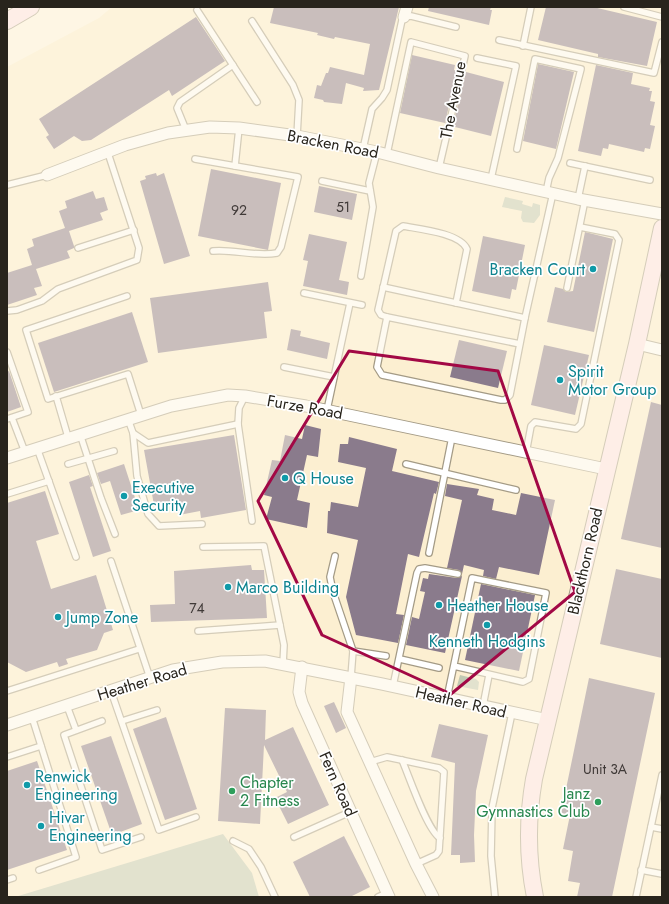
<svg xmlns="http://www.w3.org/2000/svg" width="669" height="904" viewBox="0 0 669 904" font-family="Jost,sans-serif">
	<style>
		.built { fill: #fcefd1 }
		.green { fill: #c1c9b3 }
		.building { fill: #8a7b8c }
		.lines { fill: none; stroke-linecap: round; stroke-linejoin: round }
		.lane-casing { stroke: #a49b86; stroke-width: 8 }
		.street-casing { stroke: #a49b86; stroke-width: 13 }
		.secondary-casing { stroke: #a49b86; stroke-width: 18 }
		.lane { stroke: #fff; stroke-width: 5.5 }
		.street { stroke: #fff; stroke-width: 11 }
		.secondary { stroke: #fee4eb; stroke-width: 16 }
		.marked { fill: none; stroke: #a20845; stroke-width: 3; stroke-linejoin: round }
		.culture-dot { fill: #0f9aa8; stroke: #fff; stroke-width: 1.5 }
		.leisure-dot { fill: #2e9e5b; stroke: #fff; stroke-width: 1.5 }
		.labels { text-anchor: middle; dominant-baseline: central; stroke-width: 3.5; stroke-linejoin: round; paint-order: stroke }
		.number-label { font-size: 14px; fill: #403a38 }
		.street-label { font-size: 16px; fill: #28241c; stroke: #fff }
		.culture-label { font-size: 16px; fill: #0d838f; stroke: #fff; text-anchor: start }
		.leisure-label { font-size: 16px; fill: #27864d; stroke: #fff; text-anchor: start }
	</style>
	<rect width="100%" height="100%" fill="#fef6e4"/>
	<polygon class="built" points="112,7 662,7 662,897 7,897 7,67 99,18"/>
	<g class="green">
		<polygon points="505,197 523,201 522,204 532,207 533,203 540,205 540,215 534,223 523,222 521,218 522,211 502,207"/>
		<polygon points="460,675 476,679 479,682 478,690 457,686"/>
		<polygon points="223,834 252,873 259,897 15,897"/>
	</g>
	<g class="building">
		<polygon points="274,7 399,7 379,90 363,91 364,88 346,83 342,104 324,102 323,100 314,98 317,85 321,86 326,73 328,73 330,67 364,75 370,44 335,37 334,39 317,35 318,33 270,23"/>
		<polygon points="429,7 491,7 490,10 492,10 489,25 428,11"/>
		<polygon points="546,7 593,7 657,22 647,66 598,57 598,54 538,40"/>
		<polygon points="196,17 225,61 172,96 169,90 91,140 82,141 74,136 54,149 46,137 49,135 39,119"/>
		<polygon points="412,55 455,65 454,70 457,71 445,123 400,113"/>
		<polygon points="538,64 574,72 556,149 523,141"/>
		<polygon points="596,65 633,73 631,84 650,88 649,91 652,91 650,101 655,102 650,125 655,126 650,149 645,148 644,152 609,144 608,149 603,148 601,156 578,151"/>
		<polygon points="466,72 504,82 491,136 455,127 456,125 453,125"/>
		<polygon points="211,169 281,183 268,250 198,236"/>
		<polygon points="156,173 157,176 164,173 190,256 164,264 140,181 146,179 145,176"/>
		<polygon points="319,186 357,194 352,220 314,212"/>
		<polygon points="93,191 96,199 104,197 108,210 100,213 103,220 69,231 74,246 74,248 67,251 70,258 36,269 42,286 34,288 37,295 7,305 7,273 32,265 27,249 34,246 32,239 65,228 59,211 67,208 65,201"/>
		<polygon points="585,232 613,239 594,332 547,322 555,287 563,289 566,292 573,291"/>
		<polygon points="309,234 347,242 339,280 349,282 347,295 303,286 308,261 303,260"/>
		<polygon points="483,236 525,245 516,290 512,289 510,299 472,291"/>
		<polygon points="268,282 272,311 264,312 267,338 158,353 150,298"/>
		<polygon points="132,312 148,362 54,392 38,343"/>
		<polygon points="291,329 301,331 300,336 330,343 327,359 287,350"/>
		<polygon points="459,340 507,351 498,388 450,377"/>
		<polygon points="544,345 589,355 575,415 531,405"/>
		<polygon points="9,371 21,407 7,412 7,372"/>
		<polygon points="651,402 662,405 662,548 621,539"/>
		<polygon points="305,425 321,429 318,457 307,455 297,500 310,503 307,528 266,519 272,497 264,495 272,460 280,461 285,435 302,439"/>
		<polygon points="234,435 246,510 201,518 200,511 179,515 177,501 154,505 144,450"/>
		<polygon points="349,437 397,449 392,471 439,482 436,494 434,493 419,557 408,554 396,614 404,615 398,643 356,635 346,597 358,540 327,533 328,511 330,511 331,502 358,507 366,468 338,462 340,444 348,444"/>
		<polygon points="124,464 139,510 121,515 110,481 101,484 97,473"/>
		<polygon points="89,475 93,486 90,487 111,551 93,557 69,482"/>
		<polygon points="447,484 479,489 477,495 494,499 492,510 516,515 521,493 555,500 539,575 499,567 496,579 483,576 484,570 464,565 462,574 459,570 447,568 462,500 445,496"/>
		<polygon points="45,491 59,534 36,541 51,589 96,575 113,630 104,633 97,650 66,659 68,664 59,667 57,662 26,672 7,662 7,503"/>
		<polygon points="251,565 252,570 264,570 267,618 151,622 150,605 175,604 174,571"/>
		<polygon points="616,569 662,579 662,658 600,644"/>
		<polygon points="429,574 457,578 462,576 445,653 406,645 412,617 419,619 425,592 420,591 423,578 428,579"/>
		<polygon points="481,584 535,595 519,671 465,660"/>
		<polygon points="589,678 655,693 612,897 577,897 580,883 568,881 573,851 563,849 570,815 561,813"/>
		<polygon points="334,702 346,728 336,733 324,706"/>
		<polygon points="225,708 266,710 265,740 293,727 329,805 288,824 275,798 287,792 264,745 260,824 218,821"/>
		<polygon points="166,717 197,809 165,820 133,729"/>
		<polygon points="439,724 488,735 476,791 474,835 475,862 460,863 460,855 451,855 455,763 431,757"/>
		<polygon points="111,736 142,824 112,835 81,746"/>
		<polygon points="37,761 67,850 7,870 7,771"/>
		<polygon points="344,836 370,887 350,897 310,897 293,862"/>
	</g>
	<g class="lines">
		<defs>
			<g id="lane">
				<polyline points="624,7 662,17"/>
				<polyline points="197,10 257,102"/>
				<polyline points="252,21 293,85 299,100 297,136"/>
				<polyline points="499,40 654,73 662,42"/>
				<polyline points="523,46 531,7"/>
				<polyline points="477,58 516,66 491,179"/>
				<polyline points="186,130 177,108 180,102 233,65"/>
				<polyline points="363,149 372,109 382,98 387,90 402,20 404,17 411,16 456,27"/>
				<polyline points="517,149 535,59 581,69 558,158 549,178 546,192"/>
				<polyline points="387,154 411,42 465,56 439,168"/>
				<path d="M195,159L298,177L281,247L277,253C256,257 234,249 213,251"/>
				<polyline points="570,163 650,180"/>
				<polyline points="235,166 239,128"/>
				<polyline points="322,181 370,191"/>
				<polyline points="7,185 47,175"/>
				<polyline points="578,199 585,166"/>
				<polyline points="78,248 134,230"/>
				<polyline points="361,276 373,207 369,183 377,152"/>
				<polyline points="383,287 525,318"/>
				<polyline points="567,288 585,200"/>
				<polyline points="304,293 362,305"/>
				<polyline points="127,296 26,330 48,399 128,374 141,415"/>
				<polyline points="7,311 17,310 42,301 58,289 137,260 139,248 108,153"/>
				<path d="M387,317L381,315L378,310L396,231L403,226C419,229 460,233 467,249L456,303"/>
				<polyline points="520,344 387,317 377,367 382,375 501,400 505,400 510,395 525,318 553,193"/>
				<polyline points="7,352 28,412 7,419"/>
				<polyline points="284,367 334,377"/>
				<polyline points="56,396 68,437"/>
				<polyline points="245,396 239,408 238,424 252,521"/>
				<polyline points="327,410 350,303"/>
				<polyline points="12,418 25,452"/>
				<polyline points="128,419 133,433 148,443 238,424"/>
				<polyline points="133,433 137,476 148,514 159,526 202,524"/>
				<polyline points="80,434 101,498 115,534"/>
				<polyline points="37,448 76,557"/>
				<polyline points="526,453 531,426 535,422 576,429 581,424 619,240 615,234 580,227"/>
				<polyline points="68,464 114,451"/>
				<polyline points="406,464 516,490"/>
				<polyline points="7,494 49,481"/>
				<polyline points="203,547 264,546 284,645 283,664"/>
				<polyline points="429,553 452,437"/>
				<polyline points="335,556 330,577 333,592 353,651 351,677"/>
				<polyline points="111,561 150,678"/>
				<polyline points="198,631 280,625"/>
				<polyline points="353,651 386,656"/>
				<polyline points="400,659 439,668"/>
				<polyline points="393,686 417,573 419,569 425,568 458,574"/>
				<polyline points="7,691 139,649"/>
				<polyline points="111,691 159,830 196,817"/>
				<polyline points="447,698 472,578 546,593 529,679 523,682 454,666"/>
				<polyline points="67,706 76,730"/>
				<polyline points="483,706 489,675"/>
				<polyline points="32,717 76,857 39,870"/>
				<polyline points="102,721 64,735 102,850 141,837"/>
				<polyline points="122,721 157,710"/>
				<polyline points="7,757 41,746"/>
				<path d="M402,760C409,776 427,830 440,838"/>
				<polyline points="370,762 387,757 439,768 444,772 439,851 436,855 416,864"/>
				<polyline points="651,827 662,829"/>
				<polyline points="294,837 350,812"/>
				<polyline points="233,841 249,849 261,867 275,897"/>
				<polyline points="641,870 662,874"/>
				<polyline points="7,880 13,878"/>
				<polyline points="378,897 387,893"/>
				<polyline points="495,897 491,856 492,808 512,713"/>
				<polyline points="636,897 662,775"/>
			</g>
			<g id="street">
				<polyline points="404,17 407,7"/>
				<polyline points="47,175 125,145 168,133 210,127 239,128 297,136 377,152 439,168 578,199 662,214"/>
				<polyline points="637,344 662,350"/>
				<polyline points="7,458 171,406 228,395 245,396 306,406 606,469"/>
				<polyline points="302,667 299,692 302,703 389,897"/>
				<polyline points="351,677 347,712 416,864 433,897"/>
				<polyline points="7,725 173,670 222,662 265,661 382,684 548,720"/>
			</g>
			<g id="secondary">
				<polyline points="7,21 31,7"/>
				<path d="M535,897C527,857 527,819 534,779L637,344L662,228"/>
			</g>
		</defs>
		<use href="#lane" class="lane-casing"/>
		<use href="#street" class="street-casing"/>
		<use href="#secondary" class="secondary-casing"/>
		<use href="#lane" class="lane"/>
		<use href="#street" class="street"/>
		<use href="#secondary" class="secondary"/>
	</g>
	<path d="M0 0H669V904H0ZM349,351L498,371L575,592L451,694L322,635L258,501Z" fill="#fef6e4" fill-opacity=".55" fill-rule="evenodd"/>
	<path class="marked" d="M349,351L498,371L575,592L451,694L322,635L258,501Z"/>
	<g class="culture-dot">
		<circle cx="593" cy="269" r="4"/>
		<circle cx="560" cy="380" r="4"/>
		<circle cx="285" cy="478" r="4"/>
		<circle cx="124" cy="496" r="4"/>
		<circle cx="228" cy="587" r="4"/>
		<circle cx="439" cy="605" r="4"/>
		<circle cx="58" cy="617" r="4"/>
		<circle cx="487" cy="625" r="4"/>
		<circle cx="27" cy="785" r="4"/>
		<circle cx="41" cy="826" r="4"/>
	</g>
	<g class="leisure-dot">
		<circle cx="232" cy="791" r="4"/>
		<circle cx="598" cy="802" r="4"/>
	</g>
	<g class="labels">
		<g class="number-label">
			<text x="343" y="207">51</text>
			<text x="239" y="210">92</text>
			<text x="197" y="608">74</text>
			<text x="605" y="769">Unit 3A</text>
		</g>
		<g class="street-label">
			<text transform="translate(453 100) rotate(-79)">The Avenue</text>
			<text transform="translate(333 144) rotate(11)">Bracken Road</text>
			<text transform="translate(305 407) rotate(10)">Furze Road</text>
			<text transform="translate(585 561) rotate(-77)">Blackthorn Road</text>
			<text transform="translate(142 682) rotate(-17)">Heather Road</text>
			<text transform="translate(461 702) rotate(13)">Heather Road</text>
			<text transform="translate(338 784) rotate(66)">Fern Road</text>
		</g>
		<g class="culture-label">
			<text x="585" y="269" text-anchor="end">Bracken Court</text>
			<text x="568" y="371">Spirit<tspan x="568" dy="18">Motor Group</tspan></text>
			<text x="293" y="478">Q House</text>
			<text x="132" y="487">Executive<tspan x="132" dy="18">Security</tspan></text>
			<text x="236" y="587">Marco Building</text>
			<text x="447" y="605">Heather House</text>
			<text x="66" y="617">Jump Zone</text>
			<text x="487" y="641" text-anchor="middle">Kenneth Hodgins</text>
			<text x="35" y="776">Renwick<tspan x="35" dy="18">Engineering</tspan></text>
			<text x="49" y="817">Hivar<tspan x="49" dy="18">Engineering</tspan></text>
		</g>
		<g class="leisure-label">
			<text x="240" y="782">Chapter<tspan x="240" dy="18">2 Fitness</tspan></text>
			<text x="590" y="793" text-anchor="end">Janz<tspan x="590" dy="18">Gymnastics Club</tspan></text>
		</g>
	</g>
	<rect width="669" height="904" fill="none" stroke="#28241c" stroke-width="16"/>
</svg>
